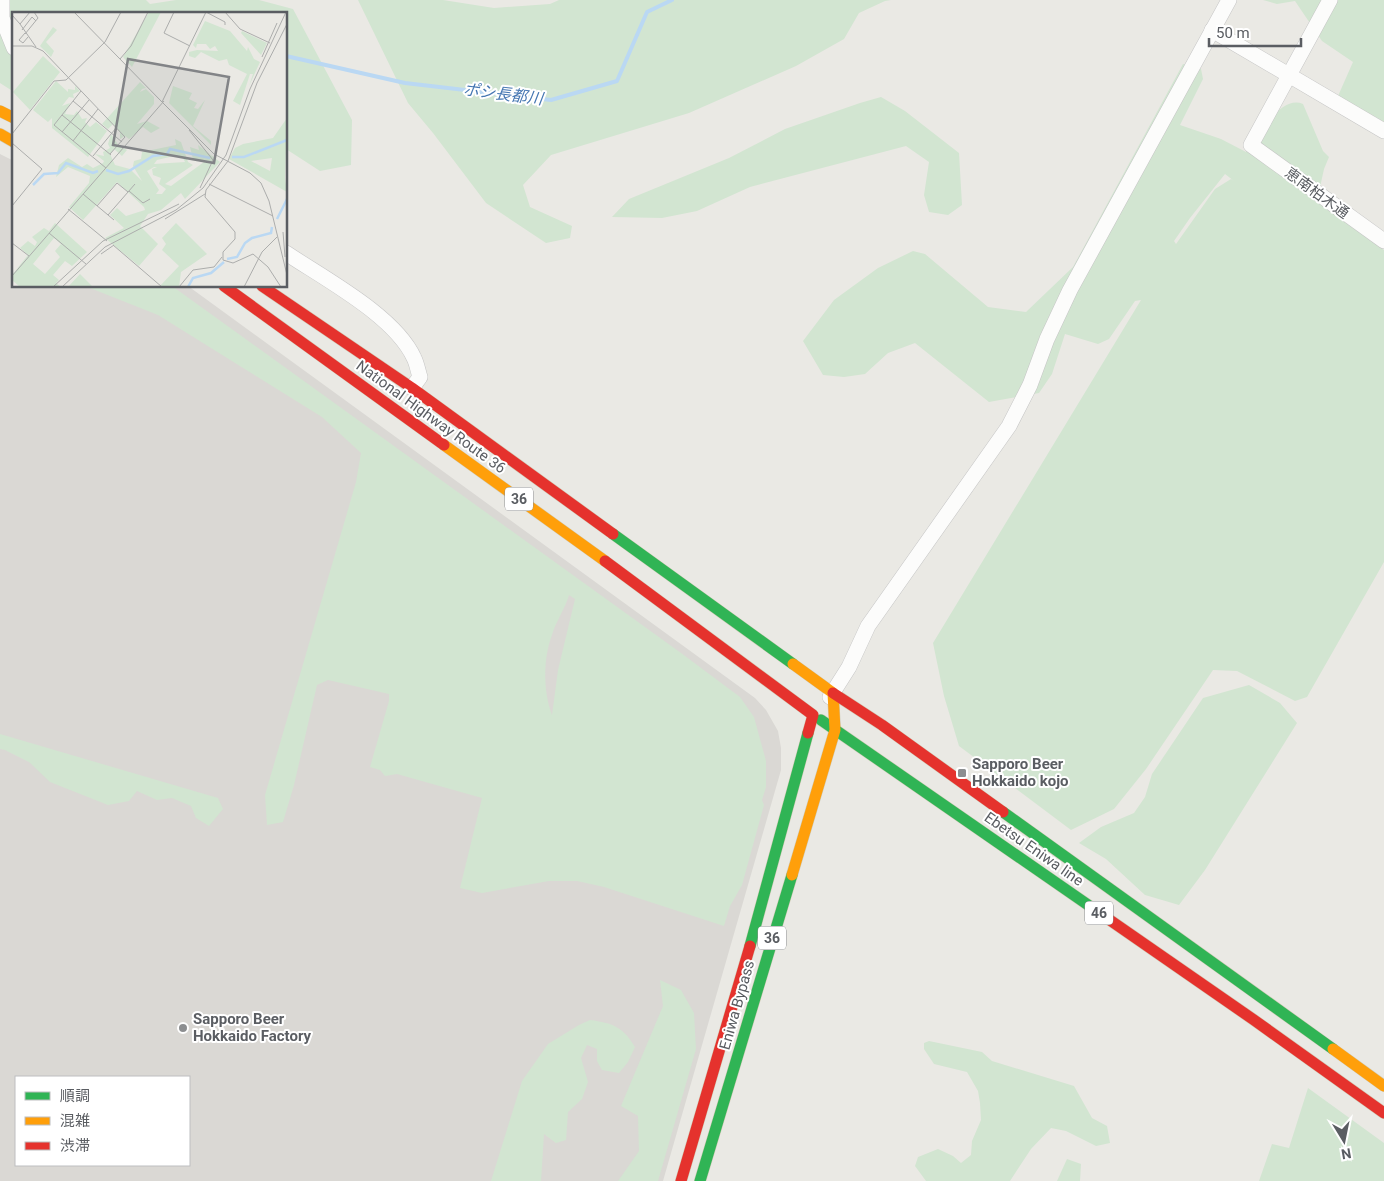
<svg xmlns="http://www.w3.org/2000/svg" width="1384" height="1181" viewBox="0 0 1384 1181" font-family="Roboto,'Noto Sans JP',sans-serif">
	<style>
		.industrial { fill: #dad8d4; fill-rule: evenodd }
		.green { fill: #d2e5d1; fill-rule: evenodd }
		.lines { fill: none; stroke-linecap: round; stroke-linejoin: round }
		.stream { stroke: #bad8f3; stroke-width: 4 }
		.street-casing { stroke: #c5c5c5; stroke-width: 16 }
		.fast-casing { stroke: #d0cab4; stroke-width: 12 }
		.slow-casing { stroke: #d0cab4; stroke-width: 12 }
		.jam-casing { stroke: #d0cab4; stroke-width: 12 }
		.street { stroke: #fcfcfb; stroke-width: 15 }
		.fast { stroke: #30b455; stroke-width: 11 }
		.slow { stroke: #ff9f0a; stroke-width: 11 }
		.jam { stroke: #e5322d; stroke-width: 11 }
		.poi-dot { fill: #8c8e90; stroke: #fff; stroke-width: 2 }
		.labels { text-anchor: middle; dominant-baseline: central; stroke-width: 4; stroke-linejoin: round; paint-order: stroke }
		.shield { fill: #fff; stroke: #8c8e91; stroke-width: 1 }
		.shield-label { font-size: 14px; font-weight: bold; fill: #5a5d62 }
		.street-label { font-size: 15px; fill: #5a5d62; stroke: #fff }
		.poi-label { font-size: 15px; font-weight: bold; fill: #5a5d62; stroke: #fff; text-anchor: start }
		.water-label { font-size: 16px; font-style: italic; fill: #4677b2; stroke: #fff }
		.inset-river { fill: none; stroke: #bad8f3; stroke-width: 2.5 }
		.inset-road { fill: none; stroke: #acadac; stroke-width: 1 }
		.view { fill: #828487; fill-opacity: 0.15; stroke: #828487; stroke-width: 2.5 }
		.inset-edge { fill: none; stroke: #5a5d62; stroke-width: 2.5 }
	</style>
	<rect width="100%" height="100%" fill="#eae9e4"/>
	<path class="industrial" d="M0,154L14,161V286H188L755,698L766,710L778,731L781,748V770L663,1181H0ZM16,1077H189V1165H16Z"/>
	<g class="green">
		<polygon points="0,0 146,0 150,4 176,0 259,0 293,9 352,120 351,165 320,171 286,149 286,14 14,14 14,92 0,83"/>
		<polygon points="358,0 443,0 494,8 550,4 559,0 891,0 885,1 859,13 844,39 796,66 689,113 551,155 523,185 530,207 572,226 570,238 546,243 486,203 433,133 408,103"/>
		<polygon points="1263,0 1384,0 1384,122 1338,96 1353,62 1322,41 1295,1 1277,4"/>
		<path d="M1183,64L1201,69L1203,79L1180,125L1221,139L1246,152C1257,137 1281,94 1303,104L1323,151L1329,157L1324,169L1317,201L1384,250V562L1307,697L1295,701L1237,671L1213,670L1146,769L1114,809L1071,830L959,746L944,696L933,643L1141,300L1135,301L1109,339L1098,344L1065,334L1052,374L1039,393L989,402L915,343L888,353L865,374L844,377L823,375L803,341L834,300L878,268L913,251L925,254L988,307L1026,312L1073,267ZM1225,174L1234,181L1231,179L1215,189L1176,244L1174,241L1190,218Z"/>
		<polygon points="881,97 905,111 959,153 962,205 948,215 929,212 924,195 929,162 906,146 750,187 697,211 662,218 612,217 629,199 729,158 785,129 860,103"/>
		<path d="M85,286H172L681,653L740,697L754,717L766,761V787L762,800L764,805L742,885L730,906L724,926L604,887L577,881H549L482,893L460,888L482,798L397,774L385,776L380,770L370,767L389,701V694L328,680L317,685L294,785L283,822L267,825L265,795L356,482L361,453L322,417L158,315ZM569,595L575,599L558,670L552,715C543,691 543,659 552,635C556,621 565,609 569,595Z"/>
		<polygon points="1249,685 1280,703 1297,723 1205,870 1179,905 1145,895 1106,859 1079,843 1101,827 1134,813 1145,797 1152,774 1203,698"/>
		<polygon points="0,734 218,798 223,809 209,826 196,818 191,806 172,798 157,800 137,791 129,801 108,805 50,782 29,762 5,750 0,749"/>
		<polygon points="660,980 681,990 694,1013 696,1049 658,1181 618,1181 639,1151 638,1116 621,1106 663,1006"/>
		<path d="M590,1020C613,1023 623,1027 635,1047L628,1062L619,1073L602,1070L597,1061V1049L587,1045L581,1058L588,1082L582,1099L568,1112L566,1140L556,1143L544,1134L541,1181H491L522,1081L548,1044L579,1025Z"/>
		<polygon points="929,1041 982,1052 992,1061 1074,1086 1092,1118 1107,1126 1110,1143 1096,1146 1066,1131 1051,1128 1031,1149 1010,1181 926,1181 915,1166 918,1157 938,1149 953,1156 961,1163 971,1155 972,1141 981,1120 980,1103 978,1091 967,1072 934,1064 924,1049 924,1043"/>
		<polygon points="1308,1088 1384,1143 1384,1181 1259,1181 1272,1144 1289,1148"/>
		<polygon points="1067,1159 1081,1164 1080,1181 1057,1181"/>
	</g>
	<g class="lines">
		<polyline class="stream" points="286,56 405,83 551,100 617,81 647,12 672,0"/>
		<defs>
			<g id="street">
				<polyline points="2,0 2,18 14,48"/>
				<polyline points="1330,0 1251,145 1384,241"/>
				<polyline points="1212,30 1384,131"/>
				<path d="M286,253C325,279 395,316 414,358C417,364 418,371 420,377L412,388"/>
				<polyline points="830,697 849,667 868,626 1009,426 1030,385 1047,339 1070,290 1229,0"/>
			</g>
			<g id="fast">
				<polyline points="613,534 793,664"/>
				<polyline points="821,720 1104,916"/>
				<polyline points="1003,812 1333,1049"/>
				<polyline points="750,946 808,733"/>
				<polyline points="700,1181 792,875"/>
			</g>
			<g id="slow">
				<polyline points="0,111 14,118"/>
				<polyline points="0,134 14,142"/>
				<polyline points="444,445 605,561"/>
				<polyline points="792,875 835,730 833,693 793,664"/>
				<polyline points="1333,1049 1384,1086"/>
			</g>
			<g id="jam">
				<polyline points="224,286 444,445"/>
				<polyline points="262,286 412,388 613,534"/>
				<polyline points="605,561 813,715 808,733"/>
				<polyline points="833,693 882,725 1003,812"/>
				<polyline points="1104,916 1254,1020 1384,1113"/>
				<polyline points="681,1181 750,946"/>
			</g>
		</defs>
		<use href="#street" class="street-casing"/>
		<use href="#fast" class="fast-casing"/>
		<use href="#slow" class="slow-casing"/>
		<use href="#jam" class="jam-casing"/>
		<use href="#street" class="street"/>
		<use href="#fast" class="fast"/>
		<use href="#slow" class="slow"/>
		<use href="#jam" class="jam"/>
	</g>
	<g class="poi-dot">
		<rect x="957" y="768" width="10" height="10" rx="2.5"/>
		<circle cx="183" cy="1028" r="5"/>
	</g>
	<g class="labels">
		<g class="shield">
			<rect x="505" y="487.5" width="28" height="23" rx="4"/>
			<rect x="1085" y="901.5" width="28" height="23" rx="4"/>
			<rect x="758" y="926.5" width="28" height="23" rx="4"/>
		</g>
		<g class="shield-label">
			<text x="519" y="499">36</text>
			<text x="1099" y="913">46</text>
			<text x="772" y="938">36</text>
		</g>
		<g class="street-label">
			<text transform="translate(1317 193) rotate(36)">恵南柏木通</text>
			<text transform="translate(431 417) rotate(36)">National Highway Route 36</text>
			<text transform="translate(1034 849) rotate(35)">Ebetsu Eniwa line</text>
			<text transform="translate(737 1005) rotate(-74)">Eniwa Bypass</text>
		</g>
		<g class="poi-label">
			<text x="972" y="764">Sapporo Beer<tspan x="972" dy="17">Hokkaido kojo</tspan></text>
			<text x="193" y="1019">Sapporo Beer<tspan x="193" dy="17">Hokkaido Factory</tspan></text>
		</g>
		<g class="water-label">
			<text transform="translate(503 94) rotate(7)">ポシ長都川</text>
		</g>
	</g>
	<g transform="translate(12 12)">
		<rect width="275" height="275" fill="#eae9e4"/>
		<path d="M137,0H149L120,55L111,45ZM193,9L218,19L235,39L236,35L242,47L248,50L237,74L241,62H238L228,93L221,89L235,62L217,53L215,47L207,49L189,40L183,46L177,44V40L185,38L206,39L203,34L198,37L194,32H185L184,36L181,33ZM41,15L45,18L34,30L42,39L39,45L28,34ZM230,19L255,31L249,43L229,21ZM31,44L48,60L18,98L1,80ZM44,69L56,80V77L63,78V74L68,79L61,82L62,86L57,85L50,94L58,91L53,102L62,103L65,99L70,107L75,106L73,110L78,115L84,110L95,119L76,145L40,116V106L36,110L21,98ZM128,70L134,76L130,77L128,80L134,77L142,85V92L125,112L135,109L148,116L139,121L131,115L117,127L113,124L108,127V120L101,112L96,117L90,112ZM161,74L180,81L177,87L185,91L182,96L186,97L193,88L181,114L199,129V133L157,91ZM275,106L273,166L275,180L217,147L223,136L231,132L261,126ZM260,146L258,159L239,149ZM99,122L107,134L115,138L110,144L102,137L98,142L103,153L118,157L130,169L121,154L122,149L129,147L130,140L164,133L163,127L169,130L176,150L181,153L153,172L159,174L192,150L181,147L178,135L187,138L186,133L208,150L173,187L169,181L149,198L136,202L128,214L146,232L127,254L93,226L112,216L98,203L105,196L114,204L133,198L132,195L105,170L71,208L57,195L77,171L78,164L56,155L44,165L47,153L56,146L70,155L75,152L81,156L91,151L92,149L83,142L92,144L91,140L98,136L96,132ZM162,144L171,146L173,150L142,152L145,148ZM145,155L140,157L141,163L149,166L147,172L154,177L150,182H144L147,178L135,159L142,155ZM43,211L75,240L60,254L53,249L41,263L47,268L44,271L49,275H8L0,268V263L16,243L8,236L16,229L23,234L25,230L20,225L32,216L37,219ZM42,226L49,232L43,239L48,245L33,262L21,252ZM164,211L195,242L169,260L167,275H147L167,254L150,238L154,232L150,226ZM68,262L81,275H56Z" fill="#d2e5d1" fill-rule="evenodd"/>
		<path class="inset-river" d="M220,145H232L275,128M94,158L106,162L117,159L141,144L155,142L158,137L198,146M21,173L32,162L46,161L54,151L81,161L86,159M265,207L275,187M215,247L225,245L233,231L240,226L259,221L260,215M176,275L181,266L199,261L212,250"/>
		<path class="inset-road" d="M62,0L150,90M162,0L152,21L178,34M194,0L213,10V13M194,0L150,90L202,142L238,161L249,171L257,189L275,263M213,0L228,17L258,31M0,3L8,12L18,0M8,12L24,35M10,18L20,5L24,9M13,21L7,28L11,31L16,25M13,22L26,6L22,0M0,34H20L31,39L113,125L98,142M250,45L265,11M108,47L119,34L136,0M69,79L42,113L94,156M61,89L110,130M50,103L99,143M177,118L201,148L188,176M50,120L77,88M0,122L42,69L54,68L93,30L109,0M61,129L86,97M0,131L30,157L0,194M81,144L104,116M197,172L261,204M117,179L131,191L138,187M71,182L102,208M85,194L105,171L116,180M56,197L95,229M96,203L123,172M153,207L193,182M271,220L273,245M37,221L74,252M0,231L17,244M101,233L150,275M89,242L102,233M0,264L152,89M41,275L91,229L167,192M50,275L93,235L164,198L191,176L214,143L238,77L274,0M167,275L181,258L202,255L210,245M232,275L250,240L265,225M269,275L256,255L241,242L221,251L211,248V240L223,227V220L193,185L194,178L216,149L245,71L275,12"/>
		<path class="view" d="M116,47L217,65L202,151L101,133Z"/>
		<rect width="275" height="275" class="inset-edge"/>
	</g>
	<rect x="15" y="1076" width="175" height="90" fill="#ffffff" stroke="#bdbec0"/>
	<rect x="25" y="1092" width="25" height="8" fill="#30b455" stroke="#bdbec0"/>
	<text x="60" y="1101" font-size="15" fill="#5a5d62">順調</text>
	<rect x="25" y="1117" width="25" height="8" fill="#ff9f0a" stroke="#bdbec0"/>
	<text x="60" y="1126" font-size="15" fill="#5a5d62">混雑</text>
	<rect x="25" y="1142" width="25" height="8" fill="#e5322d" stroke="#bdbec0"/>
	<text x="60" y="1151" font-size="15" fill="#5a5d62">渋滞</text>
	<g transform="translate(1344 1141) rotate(170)" stroke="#ffffff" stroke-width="4" paint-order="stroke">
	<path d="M0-4L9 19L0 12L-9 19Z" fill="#5a5d62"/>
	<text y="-8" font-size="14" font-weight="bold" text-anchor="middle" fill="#5a5d62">N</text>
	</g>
	<path d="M1209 38v8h92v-8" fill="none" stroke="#5a5d62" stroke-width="2.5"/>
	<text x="1216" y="38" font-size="15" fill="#5a5d62" stroke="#ffffff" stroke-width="4" paint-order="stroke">50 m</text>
</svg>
